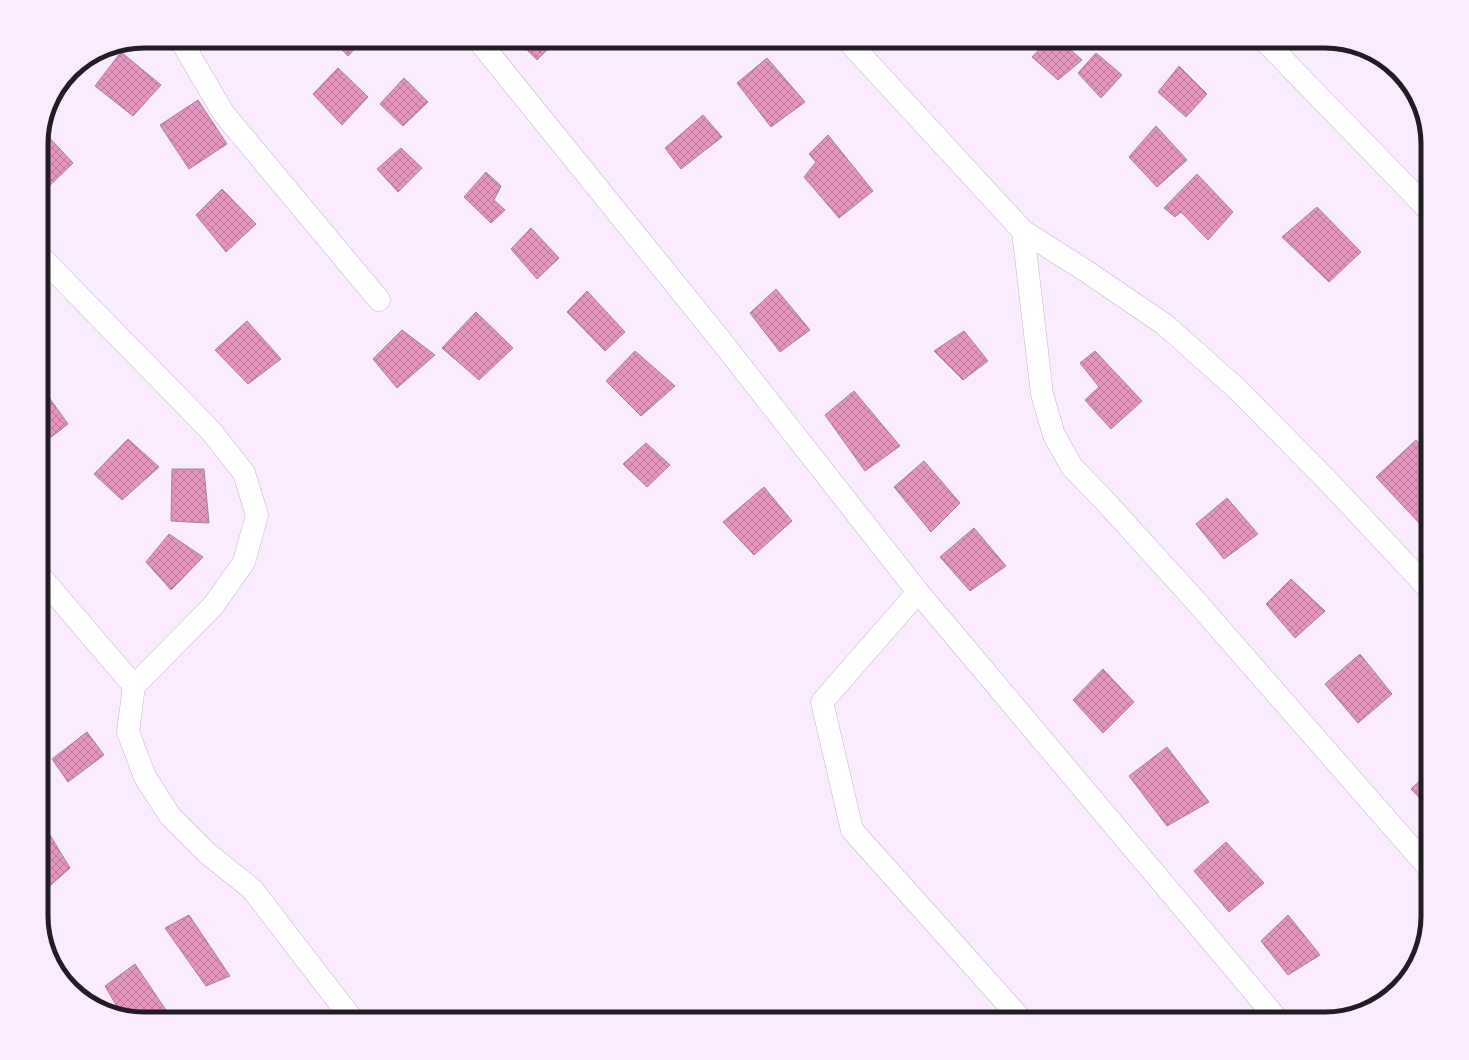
<svg xmlns="http://www.w3.org/2000/svg" width="1469" height="1060" viewBox="0 0 1469 1060" font-family="Raleway,sans-serif">
	<style>
		.building { fill: url(#building-cross-hatch); stroke: #a28694 }
		.lines { fill: none; stroke-linecap: round; stroke-linejoin: round }
		.street-casing { stroke: #c3b1c8; stroke-width: 23 }
		.street { stroke: #fff; stroke-width: 22 }
		.rim { fill: none; stroke: #231c25; stroke-width: 5 }
	</style>
	<defs>
		<pattern id="building-cross-hatch" width="8" height="8" patternUnits="userSpaceOnUse"><rect width="8" height="8" fill="#e694c0"/><path d="M0 0l8 8M0 8l8-8" fill="none" stroke="#ba789c"/></pattern>
	</defs>
	<rect width="100%" height="100%" fill="#fbebfe"/>
	<g class="building">
		<polygon points="333,41 362,41 348,56"/>
		<polygon points="518,41 556,41 537,60"/>
		<polygon points="1047,41 1061,41 1082,60 1058,80 1032,57"/>
		<polygon points="121,52 161,85 133,116 95,86"/>
		<polygon points="1096,53 1122,75 1101,98 1078,73"/>
		<polygon points="767,58 805,102 771,127 737,83"/>
		<polygon points="1179,66 1207,94 1186,117 1158,92"/>
		<polygon points="338,68 368,97 342,125 313,94"/>
		<polygon points="404,78 428,102 403,126 380,104"/>
		<polygon points="198,100 227,144 189,169 160,125"/>
		<polygon points="703,115 722,137 681,169 665,148"/>
		<polygon points="1156,126 1187,160 1157,187 1129,157"/>
		<polygon points="43,131 73,163 44,191 41,188 41,137"/>
		<polygon points="828,135 873,191 839,218 804,177 816,162 809,154"/>
		<polygon points="401,148 422,168 398,192 377,169"/>
		<polygon points="486,172 501,186 494,200 505,210 491,223 464,197"/>
		<polygon points="1197,174 1233,212 1208,240 1181,212 1175,217 1164,208"/>
		<polygon points="222,189 256,224 226,252 196,215"/>
		<polygon points="1317,207 1361,252 1329,282 1282,237"/>
		<polygon points="531,228 559,258 537,279 511,249"/>
		<polygon points="776,289 810,330 780,352 750,313"/>
		<polygon points="587,291 625,332 605,351 567,312"/>
		<polygon points="476,312 513,348 479,380 442,348"/>
		<polygon points="247,321 281,359 248,384 215,350"/>
		<polygon points="402,330 435,355 397,388 373,359"/>
		<polygon points="964,331 988,361 963,380 934,351"/>
		<polygon points="635,351 675,386 641,416 606,381"/>
		<polygon points="1095,351 1142,401 1111,429 1085,400 1099,387 1080,363"/>
		<polygon points="43,389 68,424 41,445 41,390"/>
		<polygon points="854,391 900,446 865,471 825,415"/>
		<polygon points="128,439 159,467 122,500 94,474"/>
		<polygon points="1416,440 1428,453 1428,518 1421,525 1376,477"/>
		<polygon points="646,443 670,465 647,487 623,464"/>
		<polygon points="924,461 960,503 931,532 894,487"/>
		<polygon points="172,469 204,469 209,523 171,521"/>
		<polygon points="764,487 792,521 754,555 723,522"/>
		<polygon points="1227,498 1258,534 1224,559 1196,524"/>
		<polygon points="974,528 1006,566 970,591 940,557"/>
		<polygon points="169,534 203,557 171,590 146,562"/>
		<polygon points="1291,579 1325,611 1295,638 1266,604"/>
		<polygon points="1360,654 1392,694 1358,723 1325,684"/>
		<polygon points="1103,669 1134,702 1103,733 1073,700"/>
		<polygon points="87,732 104,755 68,782 52,759"/>
		<polygon points="1167,747 1209,802 1167,826 1129,776"/>
		<polygon points="1428,773 1428,807 1411,789"/>
		<polygon points="50,835 70,868 44,891 41,887 41,843"/>
		<polygon points="1226,842 1264,883 1229,912 1194,871"/>
		<polygon points="189,915 230,976 206,986 165,928"/>
		<polygon points="1288,915 1320,955 1288,975 1261,941"/>
		<polygon points="135,964 172,1019 144,1019 122,1015 105,986"/>
	</g>
	<g class="lines">
		<defs>
			<g id="street">
				<polyline points="181,41 224,114 379,300"/>
				<polyline points="479,41 718,337 918,592 1277,1019"/>
				<polyline points="848,41 1023,231 1042,394 1054,435 1072,467 1104,500 1193,598 1428,867"/>
				<polyline points="1265,41 1428,209"/>
				<polyline points="1023,231 1086,271 1164,324 1236,388 1326,479 1428,588"/>
				<polyline points="41,257 211,431 244,473 257,515 244,562 213,606 134,686 128,732 145,777 170,816 207,853 252,889 352,1019"/>
				<polyline points="41,577 134,686"/>
				<polyline points="918,592 822,702 852,830 1021,1019"/>
			</g>
		</defs>
		<use href="#street" class="street-casing"/>
		<use href="#street" class="street"/>
	</g>
	<path d="M0 0H1469V1060H0ZM144 48H1325A96 96 0 0 1 1421 144V916A96 96 0 0 1 1325 1012H144A96 96 0 0 1 48 916V144A96 96 0 0 1 144 48Z" fill="#fbebfe" fill-rule="evenodd"/>
	<path class="rim" d="M144 48H1325A96 96 0 0 1 1421 144V916A96 96 0 0 1 1325 1012H144A96 96 0 0 1 48 916V144A96 96 0 0 1 144 48Z"/>
</svg>
